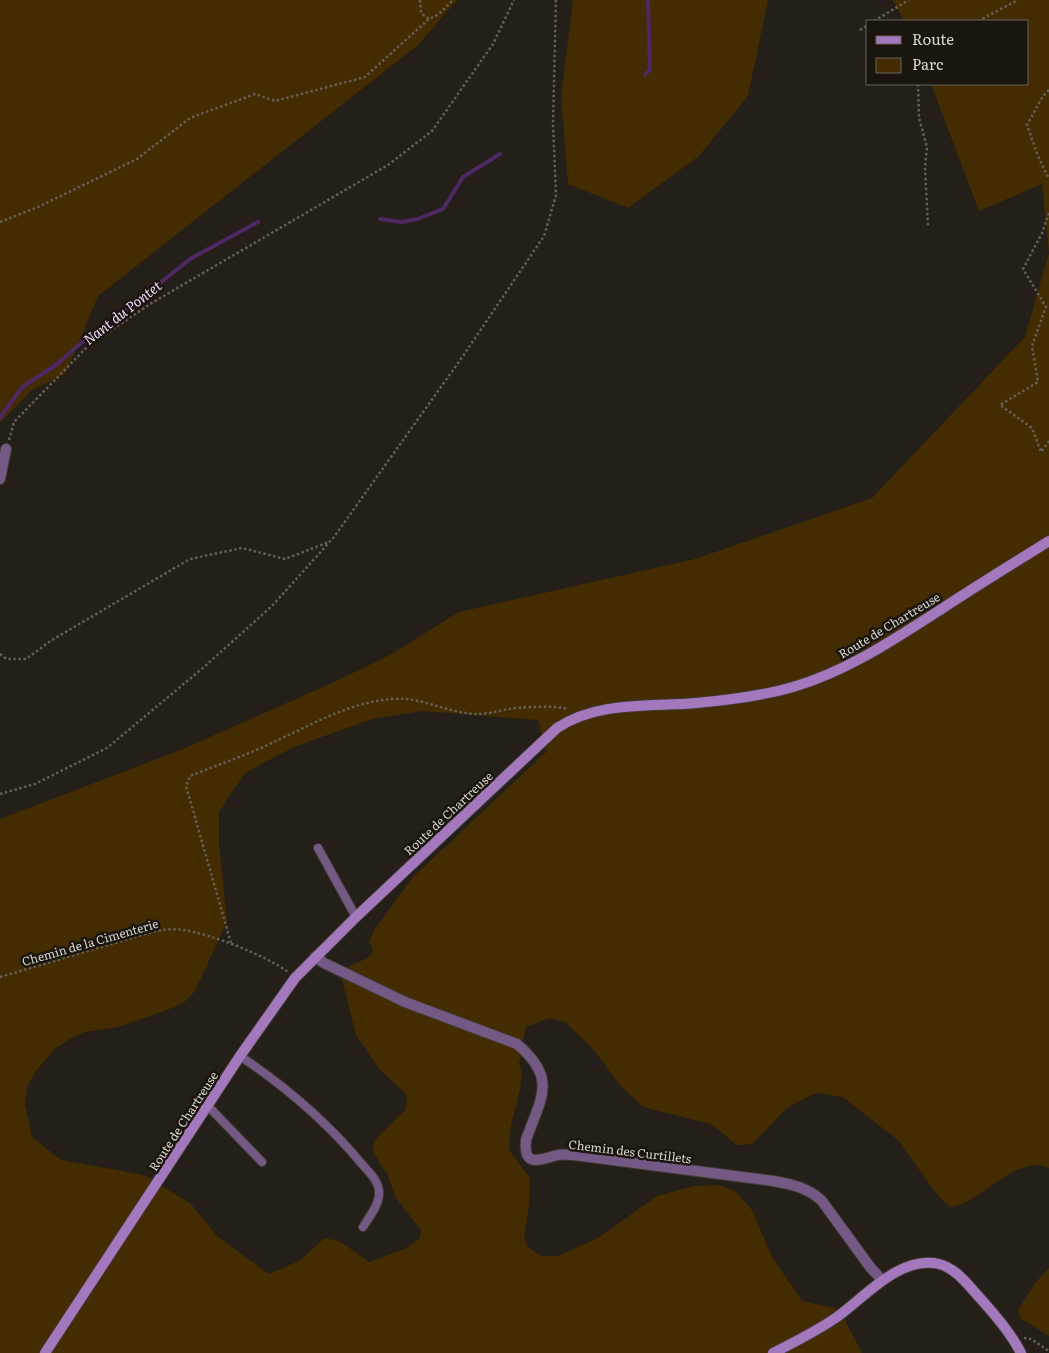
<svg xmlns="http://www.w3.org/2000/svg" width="1049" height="1353" viewBox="0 0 1049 1353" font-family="Literata,serif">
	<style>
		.green { fill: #432c01; fill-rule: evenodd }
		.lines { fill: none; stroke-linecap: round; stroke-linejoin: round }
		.stream { stroke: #4e2862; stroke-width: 4 }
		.lane-casing { stroke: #413c35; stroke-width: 10 }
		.street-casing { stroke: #413c35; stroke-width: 12 }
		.secondary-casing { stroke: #413c35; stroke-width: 12 }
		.path { stroke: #635e58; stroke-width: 2.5; stroke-dasharray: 2.5 2.5; stroke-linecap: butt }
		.lane { stroke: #745984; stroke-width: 8 }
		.street { stroke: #745984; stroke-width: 10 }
		.secondary { stroke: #a478bd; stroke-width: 10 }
		.labels { text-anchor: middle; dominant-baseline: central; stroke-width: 5; stroke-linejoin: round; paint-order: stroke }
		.street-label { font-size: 12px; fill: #d8d5d0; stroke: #1a160f }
		.water-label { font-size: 14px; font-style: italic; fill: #ecd6fa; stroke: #1a160f }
	</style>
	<rect width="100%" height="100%" fill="#241f18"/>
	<g class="green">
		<polygon points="0,0 457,0 418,45 98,296 66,373 31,391 0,423"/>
		<polygon points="573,0 768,0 748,96 699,156 628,208 568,184 561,97"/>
		<path d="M893,0H1049V1168C1017,1152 979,1206 950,1207L938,1196L899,1141L843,1097L817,1093L809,1096L787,1108L752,1144L737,1145L711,1124L643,1107L620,1085L594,1050L565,1022L549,1018L526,1027L519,1064L522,1072L520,1090L511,1124L509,1150L530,1178L529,1204L524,1239L528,1247L541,1256H558L598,1238L657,1196L694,1186L719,1185L735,1191L752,1210L772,1257L802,1301L834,1308L841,1313L862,1353H0V819L183,749L334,682L390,655L459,612L695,559L872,498L1025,337L1049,253L1042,184L979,211L931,84H1028V21H904ZM423,711L538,720L546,752L413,877L376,927L369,942L373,950L369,957L340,971L356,1035L380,1070L405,1093L407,1101L406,1109L377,1138L373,1146L374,1154L387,1174L396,1198L421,1230L420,1238L407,1248L369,1262L341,1242L325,1238L299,1261L269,1274L217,1236L191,1204L144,1175L61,1160L32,1137L25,1104L27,1087L35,1072L56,1048L70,1039L85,1032L118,1027L167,1010L183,1003L195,991L227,921L219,844V811L243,776L250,770L294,747L372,719Z"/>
		<polygon points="1049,1268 1049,1336 1020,1318 1018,1310 1036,1282"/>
	</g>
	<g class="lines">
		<g class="stream">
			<polyline points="645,75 650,69 648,0"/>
			<polyline points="380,219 401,222 418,219 443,209 463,177 500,154"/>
			<polyline points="0,418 22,387 56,365 88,337 128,309 190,259 258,222"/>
		</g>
		<defs>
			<g id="lane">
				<polyline points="318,848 356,917"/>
				<path d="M240,1056C286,1087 326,1121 361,1163C368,1171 379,1181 379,1192C380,1204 369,1217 363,1227"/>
				<polyline points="208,1106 262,1162"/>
			</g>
			<g id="street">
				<polyline points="0,479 6,449"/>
				<path d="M315,957L324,963L405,1002L517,1044C558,1079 541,1097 526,1140C523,1169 541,1159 558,1155C563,1154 569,1155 574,1155L773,1181C791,1184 809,1188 822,1201L870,1267L882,1280"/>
			</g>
			<g id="secondary">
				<path d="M45,1353L240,1056L295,978L356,917L557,728C597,701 650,707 696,703C729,700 762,696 793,687C848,671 896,638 943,608C978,585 1014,563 1049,541"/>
				<path d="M773,1353C795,1342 817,1331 837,1317C865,1297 900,1255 939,1264C956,1268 968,1285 980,1298C995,1315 1010,1332 1021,1353"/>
			</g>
		</defs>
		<use href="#lane" class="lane-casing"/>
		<use href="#street" class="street-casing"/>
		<use href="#secondary" class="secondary-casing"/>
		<g class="path">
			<polyline points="420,0 421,13 429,19 439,14 453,0"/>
			<polyline points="874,21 909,0"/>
			<polyline points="978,21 1018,0"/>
			<polyline points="860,30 868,25"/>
			<polyline points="918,84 919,118 927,147 925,167 928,226"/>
			<polyline points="1049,90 1043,96 1027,125 1038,156 1049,179"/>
			<polyline points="1049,213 1042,233 1023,269 1046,307 1032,346 1038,382 1000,405 1032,428 1041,452 1049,441"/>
			<polyline points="0,222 38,207 137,159 190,118 255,94 275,101 365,77 429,19"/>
			<polyline points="9,440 14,422 88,346 150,304 388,165 432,131 493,44 514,0"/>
			<polyline points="0,654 7,659 26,659 52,640 190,559 242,548 285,559 329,542"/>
			<polyline points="0,794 35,784 107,748 204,667 272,606 334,537 463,356 544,236 556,195 553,123 556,0"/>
			<path d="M231,943L186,786L190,776C220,764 250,754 278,740C315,723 351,702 392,699C422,696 448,714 478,714C488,714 498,711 508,709C524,707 552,705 568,709"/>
			<path d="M0,977L152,932C162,930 172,928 183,930C211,934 265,955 288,972"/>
			<polyline points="1024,1338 1031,1339 1049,1351"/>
		</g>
		<use href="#lane" class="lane"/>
		<use href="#street" class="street"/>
		<use href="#secondary" class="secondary"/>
	</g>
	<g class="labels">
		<g class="street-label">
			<text transform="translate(889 625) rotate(-31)">Route de Chartreuse</text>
			<text transform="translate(448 813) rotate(-43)">Route de Chartreuse</text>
			<text transform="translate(90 942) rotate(-16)">Chemin de la Cimenterie</text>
			<text transform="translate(183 1121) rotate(-57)">Route de Chartreuse</text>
			<text transform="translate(630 1151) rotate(7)">Chemin des Curtillets</text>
		</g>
		<g class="water-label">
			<text transform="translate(122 312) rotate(-38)">Nant du Pontet</text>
		</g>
	</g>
	<rect x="866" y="20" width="162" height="65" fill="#1a160f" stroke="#66625c"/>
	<rect x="876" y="36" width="25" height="8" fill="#a478bd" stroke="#66625c"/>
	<text x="912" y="45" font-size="15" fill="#d8d5d0">Route</text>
	<rect x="876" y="58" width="25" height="15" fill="#432c01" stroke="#66625c"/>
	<text x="912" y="70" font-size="15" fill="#d8d5d0">Parc</text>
</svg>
